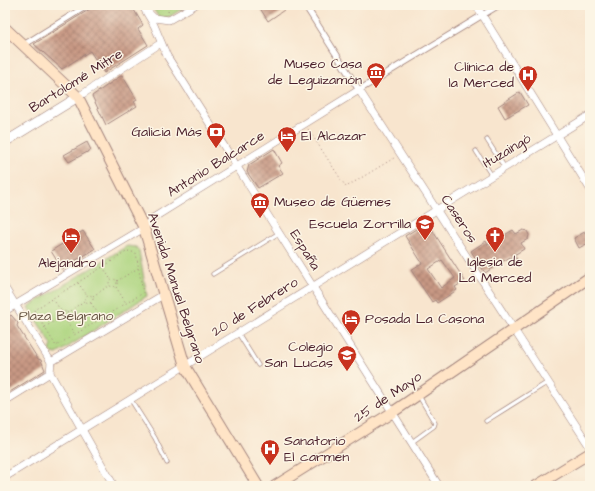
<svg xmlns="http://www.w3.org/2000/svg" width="595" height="491" viewBox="0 0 595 491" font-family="'Architects Daughter',sans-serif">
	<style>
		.green { fill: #acd47e; stroke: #7b7a54 }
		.building { fill: url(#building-cross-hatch); fill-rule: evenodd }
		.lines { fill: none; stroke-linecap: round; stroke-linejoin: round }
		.service-casing { stroke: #a1827c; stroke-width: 5 }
		.pedestrian-casing { stroke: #a1827c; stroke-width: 7 }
		.minor-casing { stroke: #a1827c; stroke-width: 8 }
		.tertiary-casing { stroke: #a1827c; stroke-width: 10 }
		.secondary-casing { stroke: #a1827c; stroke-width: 12 }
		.path { stroke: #a1827c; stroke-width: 1; stroke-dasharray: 1 3; stroke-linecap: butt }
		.service { stroke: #fff; stroke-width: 3.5 }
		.pedestrian { stroke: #fff; stroke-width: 5.5 }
		.minor { stroke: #fff; stroke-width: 7 }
		.tertiary { stroke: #fff; stroke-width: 9 }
		.secondary { stroke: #ffe4c6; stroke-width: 10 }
		.labels { text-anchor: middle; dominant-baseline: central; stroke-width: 3; stroke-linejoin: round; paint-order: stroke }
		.poi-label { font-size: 14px; fill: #4a1f2b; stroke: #fcf5e5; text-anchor: end }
		.street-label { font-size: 14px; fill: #4a1f2b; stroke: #fcf5e5 }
		.park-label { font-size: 14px; fill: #675544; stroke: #fcf5e5 }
	</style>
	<defs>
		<pattern id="building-cross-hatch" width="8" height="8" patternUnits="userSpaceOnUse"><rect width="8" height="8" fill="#c89984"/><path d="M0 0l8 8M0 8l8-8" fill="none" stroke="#a47c6c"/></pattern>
	</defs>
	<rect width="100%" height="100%" fill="#fcf5e5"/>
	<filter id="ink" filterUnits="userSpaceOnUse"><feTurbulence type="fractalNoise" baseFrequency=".025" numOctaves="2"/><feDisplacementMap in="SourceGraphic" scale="8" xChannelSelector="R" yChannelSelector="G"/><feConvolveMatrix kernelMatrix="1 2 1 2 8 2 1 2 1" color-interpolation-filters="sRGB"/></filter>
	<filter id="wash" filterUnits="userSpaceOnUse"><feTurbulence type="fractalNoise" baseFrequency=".012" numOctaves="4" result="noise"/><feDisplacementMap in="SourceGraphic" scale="16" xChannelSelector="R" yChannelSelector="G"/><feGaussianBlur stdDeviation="0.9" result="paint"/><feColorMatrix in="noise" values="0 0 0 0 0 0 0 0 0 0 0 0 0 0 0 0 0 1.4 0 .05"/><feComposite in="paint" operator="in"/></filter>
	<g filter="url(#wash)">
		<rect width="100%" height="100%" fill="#f8e5ce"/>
		<g class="green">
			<polygon points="151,5 188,5 169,17 159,18"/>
			<polygon points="127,246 136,247 139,251 147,296 57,354 52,353 50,350 52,345 28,307"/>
		</g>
		<g id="blocks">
			<g class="building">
				<polygon points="93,5 131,5 143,25 138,29 148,45 104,73 90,51 62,69 34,44 90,9"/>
				<polygon points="258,5 281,5 284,10 268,21"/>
				<polygon points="122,75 137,100 134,102 137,106 106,125 92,96"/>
				<polygon points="520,92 528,105 505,118 498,106"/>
				<polygon points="87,142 91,150 69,162 64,155"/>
				<polygon points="274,149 282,163 278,166 283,173 258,188 247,172 249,165"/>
				<path d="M427,222L465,281L455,287L457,290L437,303L435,300L432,302L411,270L422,263L405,236ZM442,260L455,278L441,288L428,269Z"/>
				<polygon points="590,229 590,242 579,248 574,238"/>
				<polygon points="513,230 516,234 523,230 527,231 529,235 528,239 521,243 524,249 514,255 520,265 518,266 510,257 485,273 471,251 486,241 488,245"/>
				<polygon points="83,231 95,249 62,269 51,251"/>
				<polygon points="11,315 18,323 17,326 38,359 41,360 45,370 5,395 5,387 9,385 5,379 5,319"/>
			</g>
		</g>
	</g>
	<g filter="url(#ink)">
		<use href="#blocks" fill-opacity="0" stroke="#a1827c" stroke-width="1"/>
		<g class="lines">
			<defs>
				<g id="service">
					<polyline points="487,140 505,168"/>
					<polyline points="476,151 492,176"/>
					<polyline points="213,274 279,233"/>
					<polyline points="238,333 258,365"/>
					<polyline points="131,400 155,438 167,463"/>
					<polyline points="486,421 548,382"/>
					<polyline points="412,442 434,426 435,423 419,396"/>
				</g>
				<g id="pedestrian">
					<polyline points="305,5 359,90 499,5"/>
					<polyline points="22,46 88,5"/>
				</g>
				<g id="minor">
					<polyline points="142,5 154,25 167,56 439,486"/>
					<polyline points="476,5 590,189"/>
					<polyline points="149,13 154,18 169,20 195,5"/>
					<polyline points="78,97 161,43"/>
					<polyline points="5,288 51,362 50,373 114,486"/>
					<polyline points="5,311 144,228 153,218 359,90 590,447"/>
					<polyline points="51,362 163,295"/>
					<polyline points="5,401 50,373"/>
					<polyline points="5,477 590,115"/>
				</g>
				<polyline id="tertiary" points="5,142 78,97"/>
				<g id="secondary">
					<polyline points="5,28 78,97 144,228 185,366 258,486"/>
					<polyline points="275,486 393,412 590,277"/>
					<polyline points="536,486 590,453"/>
				</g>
			</defs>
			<use href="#service" class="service-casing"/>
			<use href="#pedestrian" class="pedestrian-casing"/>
			<use href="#minor" class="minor-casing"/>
			<use href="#tertiary" class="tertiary-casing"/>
			<use href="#secondary" class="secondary-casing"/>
			<g class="path">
				<polyline points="156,5 160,11"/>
				<polyline points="168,12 170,5"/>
				<polyline points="308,129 346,187 394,158"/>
				<polygon points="128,251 136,253 143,293 56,346 34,310"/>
				<polyline points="103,267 111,280"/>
				<circle cx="113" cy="283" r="4"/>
				<polyline points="117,281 138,268"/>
				<polyline points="78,283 87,295"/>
				<polyline points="116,287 126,303"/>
				<circle cx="89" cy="299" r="4"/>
				<polyline points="93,296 110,285"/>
				<polyline points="53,299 61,311"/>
				<polyline points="91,303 101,318"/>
				<circle cx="63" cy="315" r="4"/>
				<polyline points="67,313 84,301"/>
				<polyline points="65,319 74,333"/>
				<polyline points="45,327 59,318"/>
			</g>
			<use href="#service" class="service"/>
			<use href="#pedestrian" class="pedestrian"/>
			<use href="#minor" class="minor"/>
			<use href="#tertiary" class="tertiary"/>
			<use href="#secondary" class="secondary"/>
		</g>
	</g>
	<defs>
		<symbol id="museum-pin" viewBox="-11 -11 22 30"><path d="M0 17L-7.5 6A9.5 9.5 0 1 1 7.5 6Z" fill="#c8321e" stroke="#fcf5e5"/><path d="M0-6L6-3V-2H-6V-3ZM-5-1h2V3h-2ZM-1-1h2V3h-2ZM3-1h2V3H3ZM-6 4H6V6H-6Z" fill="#fff"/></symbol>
		<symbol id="hospital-pin" viewBox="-11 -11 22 30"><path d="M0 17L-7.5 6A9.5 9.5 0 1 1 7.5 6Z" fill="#c8321e" stroke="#fcf5e5"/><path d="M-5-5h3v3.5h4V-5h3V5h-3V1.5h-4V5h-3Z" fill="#fff"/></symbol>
		<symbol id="bank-pin" viewBox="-11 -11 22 30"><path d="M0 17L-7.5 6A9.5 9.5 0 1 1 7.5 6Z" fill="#c8321e" stroke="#fcf5e5"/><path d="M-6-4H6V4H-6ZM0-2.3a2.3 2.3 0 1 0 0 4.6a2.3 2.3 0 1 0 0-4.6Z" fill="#fff"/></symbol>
		<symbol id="hotel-pin" viewBox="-11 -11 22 30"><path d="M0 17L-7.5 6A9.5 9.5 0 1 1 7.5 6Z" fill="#c8321e" stroke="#fcf5e5"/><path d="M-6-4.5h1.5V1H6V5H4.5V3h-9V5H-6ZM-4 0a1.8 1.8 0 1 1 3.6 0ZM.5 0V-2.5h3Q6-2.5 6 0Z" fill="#fff"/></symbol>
		<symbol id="school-pin" viewBox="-11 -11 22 30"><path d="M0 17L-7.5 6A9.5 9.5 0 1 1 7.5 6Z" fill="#c8321e" stroke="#fcf5e5"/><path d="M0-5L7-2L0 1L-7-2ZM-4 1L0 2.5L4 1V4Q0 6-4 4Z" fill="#fff"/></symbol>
		<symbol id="church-pin" viewBox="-11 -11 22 30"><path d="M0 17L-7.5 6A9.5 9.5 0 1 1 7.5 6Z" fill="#c8321e" stroke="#fcf5e5"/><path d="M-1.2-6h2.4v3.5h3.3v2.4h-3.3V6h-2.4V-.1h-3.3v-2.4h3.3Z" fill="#fff"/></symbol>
	</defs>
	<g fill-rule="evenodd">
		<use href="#museum-pin" x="365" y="61" width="22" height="30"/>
		<use href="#hospital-pin" x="517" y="64" width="22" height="30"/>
		<use href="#bank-pin" x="205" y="121" width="22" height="30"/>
		<use href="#hotel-pin" x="276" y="125" width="22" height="30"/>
		<use href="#museum-pin" x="249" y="191" width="22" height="30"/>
		<use href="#school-pin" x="414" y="213" width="22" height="30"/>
		<use href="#church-pin" x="484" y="225" width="22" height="30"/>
		<use href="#hotel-pin" x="60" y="226" width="22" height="30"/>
		<use href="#hotel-pin" x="340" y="308" width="22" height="30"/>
		<use href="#school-pin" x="336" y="344" width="22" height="30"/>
		<use href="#hospital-pin" x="259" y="438" width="22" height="30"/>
	</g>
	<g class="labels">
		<g class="poi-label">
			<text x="362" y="64">Museo Casa<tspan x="362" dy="16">de Leguizamón</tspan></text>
			<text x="514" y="67">Clínica de<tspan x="514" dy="16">la Merced</tspan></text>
			<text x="202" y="132">Galicia Más</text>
			<text x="301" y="136" text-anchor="start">El Alcazar</text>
			<text x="274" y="202" text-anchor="start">Museo de Güemes</text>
			<text x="411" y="224">Escuela Zorrilla</text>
			<text x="495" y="262" text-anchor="middle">Iglesia de<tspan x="495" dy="16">La Merced</tspan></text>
			<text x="71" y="263" text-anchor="middle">Alejandro I</text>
			<text x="365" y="319" text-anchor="start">Posada La Casona</text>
			<text x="333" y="347">Colegio<tspan x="333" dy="16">San Lucas</tspan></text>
			<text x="284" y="441" text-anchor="start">Sanatorio<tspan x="284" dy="16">El carmen</tspan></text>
		</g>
		<g class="street-label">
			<text transform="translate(76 81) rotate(-32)">Bartolomé Mitre</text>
			<text transform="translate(507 151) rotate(-31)">Ituzaingó</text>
			<text transform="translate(216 164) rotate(-32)">Antonio Balcarce</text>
			<text transform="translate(459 219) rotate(57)">Caseros</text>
			<text transform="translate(305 250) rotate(58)">España</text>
			<text transform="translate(176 288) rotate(72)">Avenida Manuel Belgrano</text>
			<text transform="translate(255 307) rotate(-32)">20 de Febrero</text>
			<text transform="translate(388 397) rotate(-34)">25 de Mayo</text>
		</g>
		<g class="park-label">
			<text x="66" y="316">Plaza Belgrano</text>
		</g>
	</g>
	<rect width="595" height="491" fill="none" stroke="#fcf5e5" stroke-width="20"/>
</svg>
